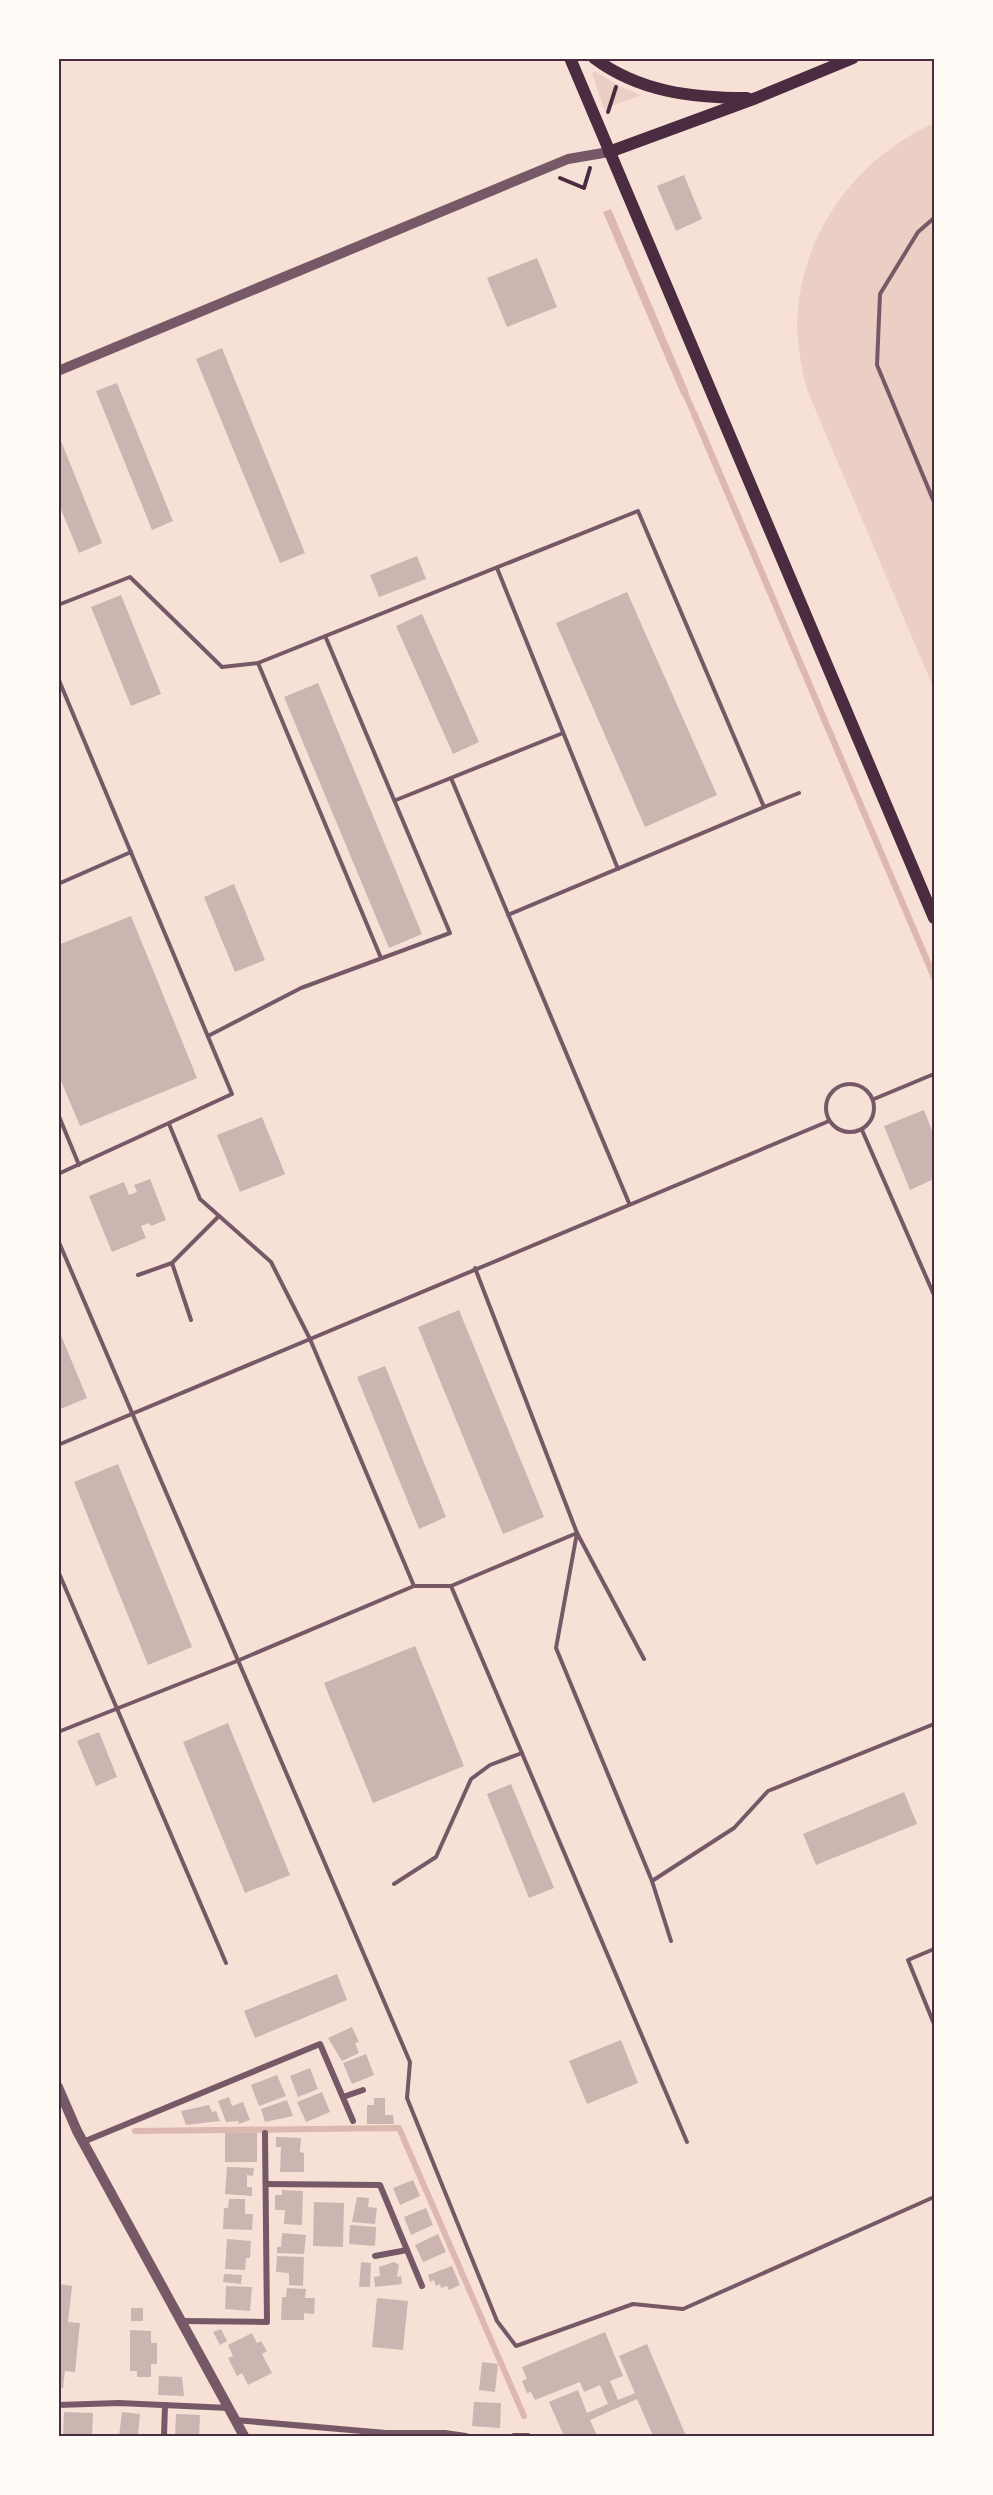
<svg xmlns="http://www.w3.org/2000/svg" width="993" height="2495" viewBox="0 0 993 2495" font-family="'DM Sans',sans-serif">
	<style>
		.green { fill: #ebcfc5 }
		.water { fill: #dcb8b0 }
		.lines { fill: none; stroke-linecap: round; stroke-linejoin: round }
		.stream { stroke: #dcb8b0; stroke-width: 6 }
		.building { fill: #ccb4b1 }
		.path { stroke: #4a2c40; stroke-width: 4 }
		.service { stroke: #755966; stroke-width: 4 }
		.minor { stroke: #755966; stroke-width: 6 }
		.tertiary { stroke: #755966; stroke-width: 10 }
		.secondary { stroke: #4a2c40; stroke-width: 12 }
		.neatline { fill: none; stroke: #4a2c40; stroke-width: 2 }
	</style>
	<rect width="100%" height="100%" fill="#f7e1d7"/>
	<g class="green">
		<polygon points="595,71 621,87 641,95 604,109 592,73"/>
		<path d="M934,123V689L807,390C802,368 797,346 797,323C800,234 855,159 934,123Z"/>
	</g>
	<g class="water">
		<polygon points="611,209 689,393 682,396 603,212"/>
		<polygon points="697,412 934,969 934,985 691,415"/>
	</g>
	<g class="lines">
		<g class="stream">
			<polyline points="683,389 696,418"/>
			<polyline points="135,2131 399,2128 524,2416"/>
		</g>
	</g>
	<g class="building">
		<polygon points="684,175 702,219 676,231 657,186"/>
		<polygon points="537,258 557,307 507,327 487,278"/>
		<polygon points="222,348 305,553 280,563 196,359"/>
		<polygon points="117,383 173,521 152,530 96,391"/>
		<polygon points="59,436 102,543 79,553 58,502"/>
		<polygon points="417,556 426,579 379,597 370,575"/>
		<polygon points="627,592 717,795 645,827 556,623"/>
		<polygon points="121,595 161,694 131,706 91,607"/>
		<polygon points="422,614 479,742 453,754 396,626"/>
		<polygon points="318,683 422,934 389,948 284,697"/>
		<polygon points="234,884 265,960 235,972 204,897"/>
		<polygon points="131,916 197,1078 80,1126 58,1074 58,945"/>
		<polygon points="924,1110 934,1136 934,1179 910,1190 884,1126"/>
		<polygon points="262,1117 285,1174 240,1192 217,1135"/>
		<polygon points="150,1179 166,1220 151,1226 149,1223 141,1226 146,1238 112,1252 89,1196 124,1182 129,1195 137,1192 134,1185"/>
		<polygon points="459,1310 544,1517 503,1534 418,1327"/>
		<polygon points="58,1328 87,1398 58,1410"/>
		<polygon points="385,1366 446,1517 419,1529 357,1377"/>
		<polygon points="118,1464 192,1647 148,1665 74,1482"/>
		<polygon points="415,1646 464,1766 373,1803 324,1683"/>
		<polygon points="228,1723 290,1875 245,1893 183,1742"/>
		<polygon points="99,1732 117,1777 96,1786 77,1741"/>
		<polygon points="511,1784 554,1888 529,1898 487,1794"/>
		<polygon points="904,1792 917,1824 816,1865 803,1834"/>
		<polygon points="337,1974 347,2000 255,2038 244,2011"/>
		<polygon points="352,2027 359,2042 355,2043 359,2053 342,2061 328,2038"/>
		<polygon points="621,2040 638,2083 587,2104 569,2061"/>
		<polygon points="366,2054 374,2075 352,2084 343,2063"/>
		<polygon points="310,2068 318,2089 298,2097 290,2076"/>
		<polygon points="277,2075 286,2096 259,2106 251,2085"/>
		<polygon points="322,2092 330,2112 306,2122 297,2102"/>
		<polygon points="229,2097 232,2106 243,2102 250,2120 239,2124 238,2121 226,2122 218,2101"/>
		<polygon points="374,2098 385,2098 385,2115 393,2115 394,2124 367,2124 367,2105 374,2105"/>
		<polygon points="287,2100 293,2116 265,2122 261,2109"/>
		<polygon points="209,2105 212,2112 216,2111 220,2121 186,2125 181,2111"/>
		<rect x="225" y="2133" width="32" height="29"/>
		<polygon points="276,2137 301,2138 300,2152 304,2153 304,2172 280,2172 281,2147 276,2147"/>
		<polygon points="227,2167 254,2168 253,2176 247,2175 247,2187 252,2187 252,2196 225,2194"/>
		<polygon points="413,2180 420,2196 400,2205 393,2188"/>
		<polygon points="282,2190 303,2191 302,2225 284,2224 285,2210 275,2210 275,2195 282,2195"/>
		<polygon points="357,2197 369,2198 368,2207 377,2208 375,2224 352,2222"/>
		<polygon points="229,2199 245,2199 245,2214 253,2214 252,2230 223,2229 224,2208 228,2208"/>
		<polygon points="314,2202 344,2203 343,2247 313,2246"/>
		<polygon points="426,2208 433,2225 411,2235 404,2217"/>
		<polygon points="350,2225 376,2227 375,2246 349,2244"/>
		<polygon points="282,2233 306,2235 304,2254 277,2253 277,2247 281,2247"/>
		<polygon points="438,2234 446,2252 423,2262 415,2245"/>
		<polygon points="227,2239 251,2241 250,2258 246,2258 245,2270 225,2269"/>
		<polygon points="277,2256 304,2257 303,2286 289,2285 289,2273 276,2272"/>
		<polygon points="361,2262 371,2263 370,2287 359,2287"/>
		<polygon points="394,2262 399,2265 397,2277 401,2276 402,2284 375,2287 374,2277 380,2276 379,2267"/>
		<polygon points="452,2266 460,2285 449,2290 447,2286 441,2288 440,2284 436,2286 434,2280 430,2282 428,2275"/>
		<polygon points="224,2274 242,2275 241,2284 223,2282"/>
		<polygon points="60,2284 72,2286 68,2322 80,2323 75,2372 65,2371 63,2388 58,2387"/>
		<polygon points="226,2286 252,2287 250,2311 225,2309"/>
		<polygon points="287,2288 306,2289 305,2298 315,2298 314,2314 304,2313 304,2320 281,2320 282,2297 286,2297"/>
		<polygon points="377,2298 408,2301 403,2350 372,2347"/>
		<rect x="131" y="2308" width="12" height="13"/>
		<polygon points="221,2329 227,2341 220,2345 213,2332"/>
		<polygon points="130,2330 151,2331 151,2343 157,2343 157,2364 151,2364 151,2377 137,2377 137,2371 130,2371"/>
		<polygon points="605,2332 623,2376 610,2381 618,2400 635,2393 619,2356 647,2344 686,2436 653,2436 637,2399 590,2420 597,2436 564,2436 549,2402 578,2390 587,2413 608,2404 600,2385 584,2392 580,2382 535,2400 531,2392 527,2393 522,2381 527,2379 522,2367"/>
		<polygon points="252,2333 257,2343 261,2341 267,2351 262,2354 272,2373 248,2385 242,2373 237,2376 228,2358 233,2356 228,2345"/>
		<polygon points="482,2362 498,2364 495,2392 479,2390"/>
		<polygon points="159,2376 182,2377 184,2396 158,2395"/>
		<polygon points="474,2402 501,2403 500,2428 472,2426"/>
		<polygon points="64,2412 93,2413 92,2436 63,2436"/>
		<polygon points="122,2412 140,2414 138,2436 119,2436"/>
		<polygon points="176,2414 200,2415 199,2436 175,2436"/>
	</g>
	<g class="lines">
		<g class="path">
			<polyline points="608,112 616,87"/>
			<polyline points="560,178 584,188 590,168"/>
		</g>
		<g class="service">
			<polyline points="934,218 918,232 880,294 877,365 934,502"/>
			<polyline points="497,568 618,869"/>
			<polyline points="58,605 130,577 222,667 258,663 638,511 764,807 799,793"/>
			<polyline points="258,663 381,958"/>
			<polyline points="58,678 232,1094 58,1174"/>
			<polyline points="451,778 629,1203"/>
			<polyline points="396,800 563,733"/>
			<polyline points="58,884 131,852"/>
			<polyline points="508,915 764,807"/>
			<polyline points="208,1036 301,988 450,933 326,638"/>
			<circle cx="850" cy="1108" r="24"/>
			<polyline points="874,1099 934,1074"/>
			<polyline points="58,1114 79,1165"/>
			<polyline points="169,1124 200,1199 271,1262 310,1339 414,1586 451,1586 687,2142"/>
			<polyline points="862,1130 934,1295"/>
			<polyline points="58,1240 410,2062 407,2098 497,2321 516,2346 633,2304 683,2309 934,2197"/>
			<polyline points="172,1263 219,1216"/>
			<polyline points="475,1268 577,1533 556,1648 652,1881 671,1941"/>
			<polyline points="138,1275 172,1263 191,1320"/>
			<polyline points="58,1445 829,1121"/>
			<polyline points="58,1571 226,1963"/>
			<polyline points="451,1586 577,1533 644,1659"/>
			<polyline points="58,1732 237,1661 414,1586"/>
			<polyline points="652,1881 734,1828 768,1791 934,1724"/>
			<polyline points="394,1884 436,1857 471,1779 490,1765 522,1753"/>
			<polyline points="934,1949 908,1960 934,2024"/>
		</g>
		<g class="minor">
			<polyline points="343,2097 363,2090"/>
			<polyline points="83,2142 320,2044 353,2121"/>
			<polyline points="266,2184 380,2185 422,2286"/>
			<polyline points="375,2256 407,2250"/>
			<polyline points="182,2321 267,2322 265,2133"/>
			<polyline points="58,2405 119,2403 229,2408"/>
			<polyline points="235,2420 386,2433 445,2433 466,2436"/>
			<polyline points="164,2436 165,2405"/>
			<polyline points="514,2436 528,2436"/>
		</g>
		<g class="tertiary">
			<polyline points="58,371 568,159 609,152"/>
			<polyline points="58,2087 77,2131 244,2436"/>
		</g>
		<g class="secondary">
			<polyline points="570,58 934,918"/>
			<path d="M594,58C639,92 693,98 747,98"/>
			<polyline points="609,152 756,98 853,58"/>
		</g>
	</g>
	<rect width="993" height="2495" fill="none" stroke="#fffaf5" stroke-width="120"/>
	<rect x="60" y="60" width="873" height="2375" class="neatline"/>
</svg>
